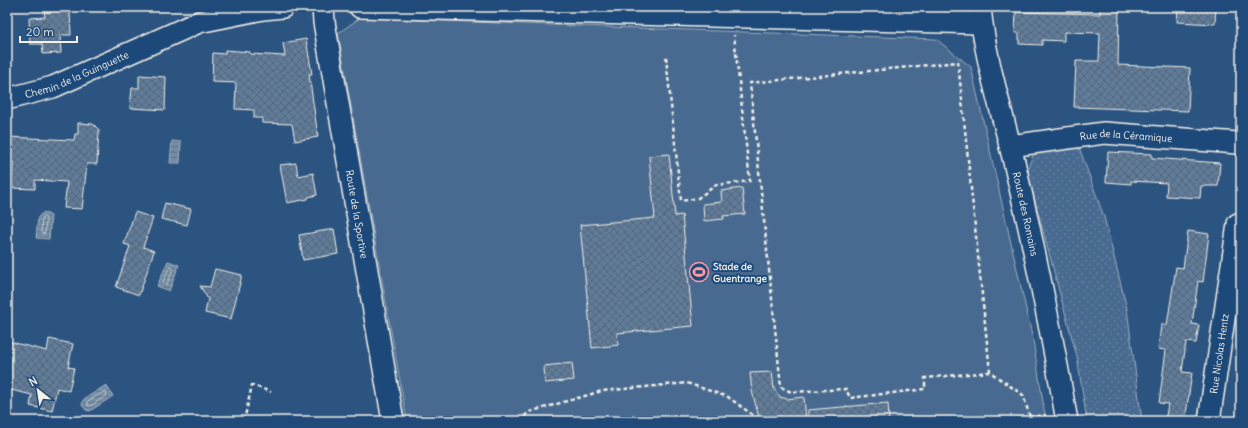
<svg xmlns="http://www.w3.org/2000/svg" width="1248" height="428" viewBox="0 0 1248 428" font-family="Delius,sans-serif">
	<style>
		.grass { fill: url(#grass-dots); stroke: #9eaebc }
		.pitch { fill: #496b90; stroke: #9eaebc }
		.water { fill: url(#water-rules); stroke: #a7b4c0 }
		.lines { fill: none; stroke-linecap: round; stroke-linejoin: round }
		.shore { stroke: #c0c9ce; stroke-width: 1 }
		.building { fill: url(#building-cross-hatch); stroke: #f4f1e8 }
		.street-casing { stroke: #f4f1e8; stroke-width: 24 }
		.path { stroke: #f4f1e8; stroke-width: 2.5; stroke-dasharray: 4 3; stroke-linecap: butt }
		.street { stroke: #1f4a7a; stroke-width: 21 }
		.labels { text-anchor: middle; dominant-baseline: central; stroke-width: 4; stroke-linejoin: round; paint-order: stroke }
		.street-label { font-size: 10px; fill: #f4f1e8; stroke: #1f4a7a }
		.poi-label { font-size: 10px; font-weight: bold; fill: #f4f1e8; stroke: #1f4a7a; text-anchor: start }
	</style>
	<defs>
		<pattern id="grass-dots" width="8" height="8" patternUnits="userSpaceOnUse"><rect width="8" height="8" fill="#496b90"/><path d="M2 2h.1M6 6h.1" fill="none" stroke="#6481a0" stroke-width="1.8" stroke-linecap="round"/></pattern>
		<pattern id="water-rules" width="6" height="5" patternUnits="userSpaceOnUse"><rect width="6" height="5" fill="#738ca6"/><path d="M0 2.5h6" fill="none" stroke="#647484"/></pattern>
		<pattern id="building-cross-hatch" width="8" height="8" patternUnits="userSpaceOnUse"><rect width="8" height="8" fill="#5e7b9a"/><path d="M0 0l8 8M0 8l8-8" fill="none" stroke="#556474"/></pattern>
	</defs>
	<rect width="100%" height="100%" fill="#2c5481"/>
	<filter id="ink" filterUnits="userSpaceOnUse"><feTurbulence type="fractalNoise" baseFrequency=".025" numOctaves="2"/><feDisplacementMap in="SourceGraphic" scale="8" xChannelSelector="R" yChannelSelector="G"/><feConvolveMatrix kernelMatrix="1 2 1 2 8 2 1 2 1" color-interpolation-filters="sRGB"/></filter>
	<g filter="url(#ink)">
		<polygon class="grass" points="1079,147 1104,217 1127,309 1142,421 1087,421 1077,357 1028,175 1029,165 1034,153"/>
		<polygon class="pitch" points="360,18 936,39 971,67 1033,340 1046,421 407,421 338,33"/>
		<g class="water">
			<polygon points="172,141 181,142 180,163 170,163"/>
			<polygon points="44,212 51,216 49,239 36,238 38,217"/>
			<polygon points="168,261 179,265 169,291 157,286"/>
			<polygon points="106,385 113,396 90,411 86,410 82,405 83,400"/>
		</g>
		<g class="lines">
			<g class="shore">
				<polygon points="43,217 45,217 46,219 45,233 43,234 41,232 42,219"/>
				<polygon points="171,266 173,269 167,284 165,285 163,282 169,268"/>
				<polygon points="104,392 107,393 106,396 90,406 88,406 87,402"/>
			</g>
		</g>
		<g class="building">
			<polygon points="1100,7 1119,7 1118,65 1190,68 1188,111 1074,107 1076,61 1099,61 1100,33 1064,32 1064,41 1042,40 1042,45 1019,44 1019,33 1015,33 1016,12 1100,14"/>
			<polygon points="1178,7 1216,7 1215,24 1177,22"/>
			<polygon points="70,11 71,35 60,35 61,53 43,54 42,44 30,44 29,18 45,17 44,12"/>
			<polygon points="306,39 312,74 309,74 318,137 295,141 292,124 262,123 262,118 254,118 254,110 235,109 236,83 212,82 213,53 225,54 225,50 238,51 250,52 250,54 285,56 283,43"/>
			<polygon points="139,75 166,77 165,110 130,108 132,88 139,88"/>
			<polygon points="78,123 93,124 99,130 97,164 87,164 82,209 64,208 67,182 35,180 35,189 12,188 13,162 7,162 7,137 74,140 75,134 78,134"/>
			<polygon points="1108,152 1152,154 1152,158 1220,163 1218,186 1201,186 1200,198 1166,196 1167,183 1131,181 1131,184 1106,182"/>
			<polygon points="669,154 675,216 682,215 693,326 617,333 618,345 592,348 580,225 655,218 649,156"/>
			<polygon points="296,163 298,176 313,173 317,195 308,197 308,199 287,203 280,165"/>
			<polygon points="742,188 745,214 723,216 724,219 704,221 703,204 722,202 721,191"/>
			<polygon points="165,203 191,209 187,225 161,219"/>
			<polygon points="135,212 153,218 143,247 154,251 139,295 116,287 130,246 124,244"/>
			<polygon points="334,229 338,254 303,260 299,235"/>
			<polygon points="1188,231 1209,234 1203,282 1198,281 1192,324 1199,325 1196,343 1186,342 1182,372 1192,373 1185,421 1165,421 1168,404 1159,403 1166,350 1158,349 1161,325 1167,325 1176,267 1183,268"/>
			<polygon points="215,269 242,275 231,319 205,313 208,299 200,286 210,287"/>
			<polygon points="49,339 73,344 68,367 74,368 69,391 57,388 52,411 30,406 32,395 7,389 7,341 47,351"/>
			<polygon points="572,363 574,380 545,383 544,366"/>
			<polygon points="772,372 774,389 780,397 787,399 804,397 806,421 760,421 752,391 750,373"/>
			<polygon points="888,403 889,421 808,421 808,410"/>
		</g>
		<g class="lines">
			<defs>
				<g id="street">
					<path id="s1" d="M323,7L324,22L393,421"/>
					<polyline points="360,7 981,23"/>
					<path id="s2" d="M980,7C985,61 1003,114 1015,166C1035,251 1052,335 1067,421"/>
					<path id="s3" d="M7,99L53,87L199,22L263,9L283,7"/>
					<path id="s4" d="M1010,146L1104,133L1238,143L1241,145"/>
					<path id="s5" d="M1209,421L1238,224"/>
				</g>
			</defs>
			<use href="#street" class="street-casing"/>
			<g class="path">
				<polyline points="666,57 681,201 698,198 716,185 750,181 734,35"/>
				<polyline points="1238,206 1238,165"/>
				<polyline points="990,372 925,378 925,389 850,398 846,389 791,392 781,387 750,83 958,62 990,372 1023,395 1030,417"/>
				<polyline points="244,421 252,385 271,392"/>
				<polyline points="519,421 529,412 602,391 687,383 728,397 761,421"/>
				<polyline points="995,421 1046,415"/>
			</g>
			<use href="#street" class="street"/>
		</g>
	</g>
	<defs>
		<symbol id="stadium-ring" viewBox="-11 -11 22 22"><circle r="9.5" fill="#1f4a7a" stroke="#ff9aa2" stroke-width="1.5"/><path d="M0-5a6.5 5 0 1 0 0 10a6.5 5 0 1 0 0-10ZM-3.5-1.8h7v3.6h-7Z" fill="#ff9aa2"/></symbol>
	</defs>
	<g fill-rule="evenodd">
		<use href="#stadium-ring" x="688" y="261" width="22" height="22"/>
	</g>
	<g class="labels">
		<g class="street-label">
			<text stroke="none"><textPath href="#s3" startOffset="74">Chemin de la Guinguette</textPath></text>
			<text stroke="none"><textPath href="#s4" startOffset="117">Rue de la Céramique</textPath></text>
			<text stroke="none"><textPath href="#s2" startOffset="212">Route des Romains</textPath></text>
			<text stroke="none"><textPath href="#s1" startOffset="210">Route de la Sportive</textPath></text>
			<text stroke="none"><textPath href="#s5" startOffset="68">Rue Nicolas Hentz</textPath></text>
		</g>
		<g class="poi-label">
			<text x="713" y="266">Stade de<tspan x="713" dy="12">Guentrange</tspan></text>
		</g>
	</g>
	<rect width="1248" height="428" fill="none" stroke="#1f4a7a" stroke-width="24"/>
	<rect x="12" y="12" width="1224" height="404" fill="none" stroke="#f4f1e8" stroke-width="1.5" filter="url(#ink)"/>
	<g transform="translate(38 390) rotate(330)" stroke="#1f4a7a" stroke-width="3" paint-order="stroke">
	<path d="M0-3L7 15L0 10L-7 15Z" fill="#f4f1e8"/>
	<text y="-6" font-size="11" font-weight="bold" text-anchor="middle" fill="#f4f1e8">N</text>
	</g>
	<path d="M20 36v6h57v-6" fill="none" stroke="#f4f1e8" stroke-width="2"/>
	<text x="26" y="36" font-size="12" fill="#f4f1e8" stroke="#1f4a7a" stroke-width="3" paint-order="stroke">20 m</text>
</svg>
